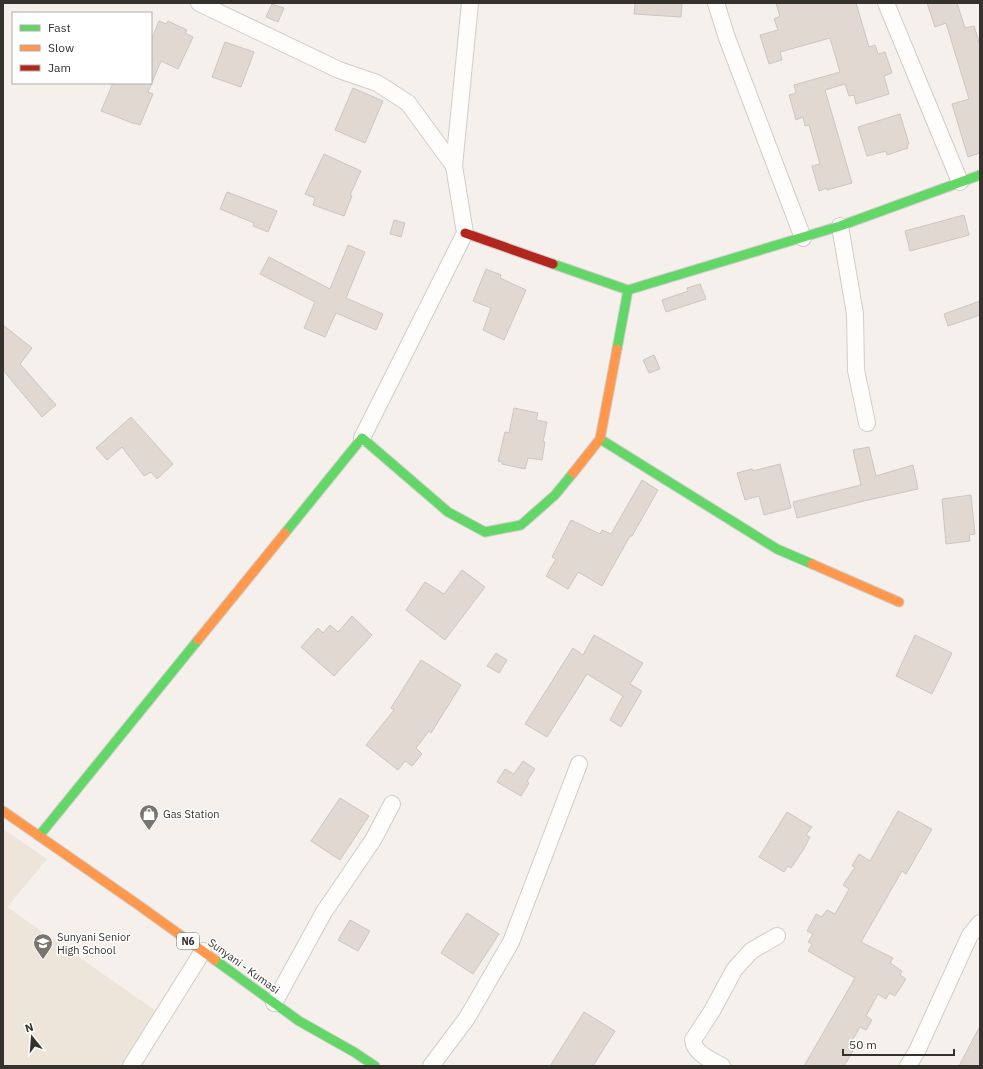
<svg xmlns="http://www.w3.org/2000/svg" width="983" height="1069" viewBox="0 0 983 1069" font-family="'IBM Plex Sans',sans-serif">
	<style>
		.built { fill: #eee5da }
		.building { fill: #e1d8d2; stroke: #cac6c2 }
		.lines { fill: none; stroke-linecap: round; stroke-linejoin: round }
		.street-casing { stroke: #d0cdc9; stroke-width: 18 }
		.fast-casing { stroke: #d0cdc9; stroke-width: 11 }
		.slow-casing { stroke: #d0cdc9; stroke-width: 11 }
		.jam-casing { stroke: #d0cdc9; stroke-width: 11 }
		.street { stroke: #fefdfc; stroke-width: 16 }
		.fast { stroke: #63d668; stroke-width: 9 }
		.slow { stroke: #ff974d; stroke-width: 9 }
		.jam { stroke: #b3261e; stroke-width: 9 }
		.labels { text-anchor: middle; dominant-baseline: central; stroke-width: 3; stroke-linejoin: round; paint-order: stroke }
		.shield { fill: #fff; stroke: #72706d; stroke-width: 1 }
		.shield-label { font-size: 10px; font-weight: bold; fill: #35322e }
		.poi-label { font-size: 11px; fill: #35322e; stroke: #fff; text-anchor: start }
		.street-label { font-size: 11px; fill: #35322e; stroke: #fff }
	</style>
	<rect width="100%" height="100%" fill="#f5f0eb"/>
	<polygon class="built" points="3,829 47,859 7,907 159,1013 124,1066 3,1066"/>
	<g class="building">
		<polygon points="635,3 682,3 681,17 634,14"/>
		<polygon points="776,3 856,3 869,47 875,45 878,54 885,52 892,73 884,76 889,94 856,104 854,95 849,96 845,84 825,90 852,183 827,190 827,188 819,191 812,166 820,164 809,125 805,126 803,117 796,120 789,95 796,93 794,85 840,72 830,38 780,52 782,60 769,64 760,35 778,30 774,19 780,16"/>
		<polygon points="927,3 957,3 965,28 974,26 980,45 980,153 968,157 952,104 969,99 946,23 935,27"/>
		<polygon points="272,4 284,8 278,22 266,17"/>
		<polygon points="159,21 166,24 168,21 187,30 185,33 193,37 178,69 161,61 148,92 153,94 140,125 135,123 135,124 101,111 113,83 151,83 151,41"/>
		<polygon points="225,42 254,52 241,87 212,77"/>
		<polygon points="353,88 383,101 365,143 335,130"/>
		<polygon points="900,114 909,144 907,144 908,148 887,155 886,151 867,156 858,127"/>
		<polygon points="324,154 361,171 350,195 352,196 344,216 313,205 315,198 305,194"/>
		<polygon points="227,192 277,211 268,232 253,226 254,223 220,209"/>
		<polygon points="964,215 969,235 910,251 905,231"/>
		<polygon points="394,220 405,223 401,237 390,234"/>
		<polygon points="348,245 365,252 346,298 383,314 376,330 336,313 325,337 304,328 315,302 260,274 269,257 330,289"/>
		<polygon points="486,269 501,275 500,278 526,290 504,340 483,330 491,308 473,301"/>
		<polygon points="700,284 706,299 666,312 662,300 688,291 687,288"/>
		<polygon points="980,301 980,315 948,326 944,314"/>
		<polygon points="3,325 32,348 20,364 56,405 42,417 3,370"/>
		<polygon points="654,355 660,369 649,373 643,360"/>
		<polygon points="514,408 538,413 536,420 547,422 543,442 545,442 542,460 528,458 525,469 502,464 502,462 498,461 505,432 509,433"/>
		<polygon points="131,417 173,464 157,479 151,472 144,476 122,447 107,460 96,448"/>
		<polygon points="869,447 876,476 913,465 918,489 864,501 797,518 793,502 861,485 853,450"/>
		<polygon points="780,464 791,508 764,515 759,496 745,500 737,473 752,469 753,471"/>
		<polygon points="642,480 658,490 632,536 630,536 602,586 578,572 568,589 546,576 556,559 552,557 571,520 600,534 602,530 611,534"/>
		<polygon points="971,495 975,534 969,535 970,541 946,544 942,499"/>
		<polygon points="462,570 485,587 445,640 406,610 425,582 444,594"/>
		<polygon points="352,616 372,635 334,676 301,647 318,628 323,633 330,625 338,632"/>
		<polygon points="594,635 643,663 630,684 642,691 621,727 610,720 623,696 587,674 547,737 525,724 573,648 583,655"/>
		<polygon points="915,635 952,653 932,694 896,676"/>
		<polygon points="496,653 507,660 499,673 487,666"/>
		<polygon points="421,660 461,685 431,733 429,731 416,748 422,754 412,766 405,761 398,770 366,745 394,710 391,708"/>
		<polygon points="523,761 535,769 527,781 529,783 521,796 497,782 505,769 514,774"/>
		<polygon points="340,798 369,816 340,860 311,841"/>
		<polygon points="898,811 932,829 906,874 902,871 861,942 893,958 890,963 902,971 900,975 906,979 895,996 889,993 886,999 878,994 866,1016 872,1020 866,1030 860,1027 848,1048 853,1051 844,1066 804,1066 855,978 808,951 812,944 808,942 813,934 807,931 816,914 822,917 827,910 835,914 849,889 843,885 855,867 852,866 859,854 870,861"/>
		<polygon points="787,812 812,827 806,835 810,837 804,849 791,868 788,866 784,872 759,857"/>
		<polygon points="467,913 499,934 473,974 441,953"/>
		<polygon points="350,920 370,931 358,951 338,940"/>
		<polygon points="584,1012 615,1031 593,1066 550,1066"/>
		<polygon points="980,1026 980,1066 959,1066"/>
	</g>
	<g class="lines">
		<defs>
			<g id="street">
				<polyline points="199,3 339,70 377,83 408,103 454,166"/>
				<polyline points="716,3 727,38 803,238"/>
				<polyline points="886,3 960,182"/>
				<polyline points="840,226 855,314 856,370 867,423"/>
				<polyline points="362,438 465,233 454,166 470,3"/>
				<polyline points="274,1003 324,912 373,840 392,804"/>
				<polyline points="131,1066 203,951"/>
				<polyline points="431,1066 467,1018 511,942 579,764"/>
				<path d="M722,1066C711,1060 694,1053 693,1040L712,1011L734,970L751,951L777,936"/>
				<polyline points="908,1066 917,1051 970,935 980,923"/>
			</g>
			<g id="fast">
				<polyline points="553,264 628,290 840,226 980,175"/>
				<polyline points="617,349 628,290"/>
				<polyline points="600,439 777,549 812,564"/>
				<polyline points="285,533 362,438 448,512 485,532 521,525 555,495 573,473"/>
				<polyline points="39,836 198,640"/>
				<polyline points="215,960 299,1021 354,1052 375,1066"/>
			</g>
			<g id="slow">
				<polyline points="573,473 600,439 617,349"/>
				<polyline points="812,564 899,602"/>
				<polyline points="198,640 285,533"/>
				<polyline points="3,811 137,904 215,960"/>
			</g>
			<polyline id="jam" points="465,233 553,264"/>
		</defs>
		<use href="#street" class="street-casing"/>
		<use href="#fast" class="fast-casing"/>
		<use href="#slow" class="slow-casing"/>
		<use href="#jam" class="jam-casing"/>
		<use href="#street" class="street"/>
		<use href="#fast" class="fast"/>
		<use href="#slow" class="slow"/>
		<use href="#jam" class="jam"/>
	</g>
	<defs>
		<symbol id="shop-pin" viewBox="-11 -11 22 30"><path d="M0 17L-7.5 6A9.5 9.5 0 1 1 7.5 6Z" fill="#787470" stroke="#fff"/><path d="M-5-2.5h2.3a2.7 3.5 0 0 1 5.4 0H5L5.5 6h-11ZM-1.5-2.5h3a1.5 2.3 0 0 0-3 0Z" fill="#fff"/></symbol>
		<symbol id="school-pin" viewBox="-11 -11 22 30"><path d="M0 17L-7.5 6A9.5 9.5 0 1 1 7.5 6Z" fill="#787470" stroke="#fff"/><path d="M0-5L7-2L0 1L-7-2ZM-4 1L0 2.5L4 1V4Q0 6-4 4Z" fill="#fff"/></symbol>
	</defs>
	<g fill-rule="evenodd">
		<use href="#shop-pin" x="138" y="803" width="22" height="30"/>
		<use href="#school-pin" x="32" y="932" width="22" height="30"/>
	</g>
	<g class="labels">
		<rect class="shield" x="177" y="933" width="22" height="16" rx="3"/>
		<g class="shield-label">
			<text x="188" y="941">N6</text>
		</g>
		<g class="poi-label">
			<text x="163" y="814">Gas Station</text>
			<text x="57" y="937">Sunyani Senior<tspan x="57" dy="13">High School</tspan></text>
		</g>
		<g class="street-label">
			<text transform="translate(244 966) rotate(36)">Sunyani - Kumasi</text>
		</g>
	</g>
	<rect width="983" height="1069" fill="none" stroke="#35322e" stroke-width="8"/>
	<rect x="12" y="12" width="140" height="72" fill="#ffffff" stroke="#aeadab"/>
	<rect x="20" y="25" width="20" height="6" fill="#63d668" stroke="#aeadab"/>
	<text x="48" y="32" font-size="12" fill="#35322e">Fast</text>
	<rect x="20" y="45" width="20" height="6" fill="#ff974d" stroke="#aeadab"/>
	<text x="48" y="52" font-size="12" fill="#35322e">Slow</text>
	<rect x="20" y="65" width="20" height="6" fill="#b3261e" stroke="#aeadab"/>
	<text x="48" y="72" font-size="12" fill="#35322e">Jam</text>
	<g transform="translate(32 1037) rotate(343)" stroke="#ffffff" stroke-width="3" paint-order="stroke">
	<path d="M0-3L7 15L0 10L-7 15Z" fill="#35322e"/>
	<text y="-6" font-size="11" font-weight="bold" text-anchor="middle" fill="#35322e">N</text>
	</g>
	<path d="M843 1049v6h111v-6" fill="none" stroke="#35322e" stroke-width="2"/>
	<text x="849" y="1049" font-size="12" fill="#35322e" stroke="#ffffff" stroke-width="3" paint-order="stroke">50 m</text>
</svg>
